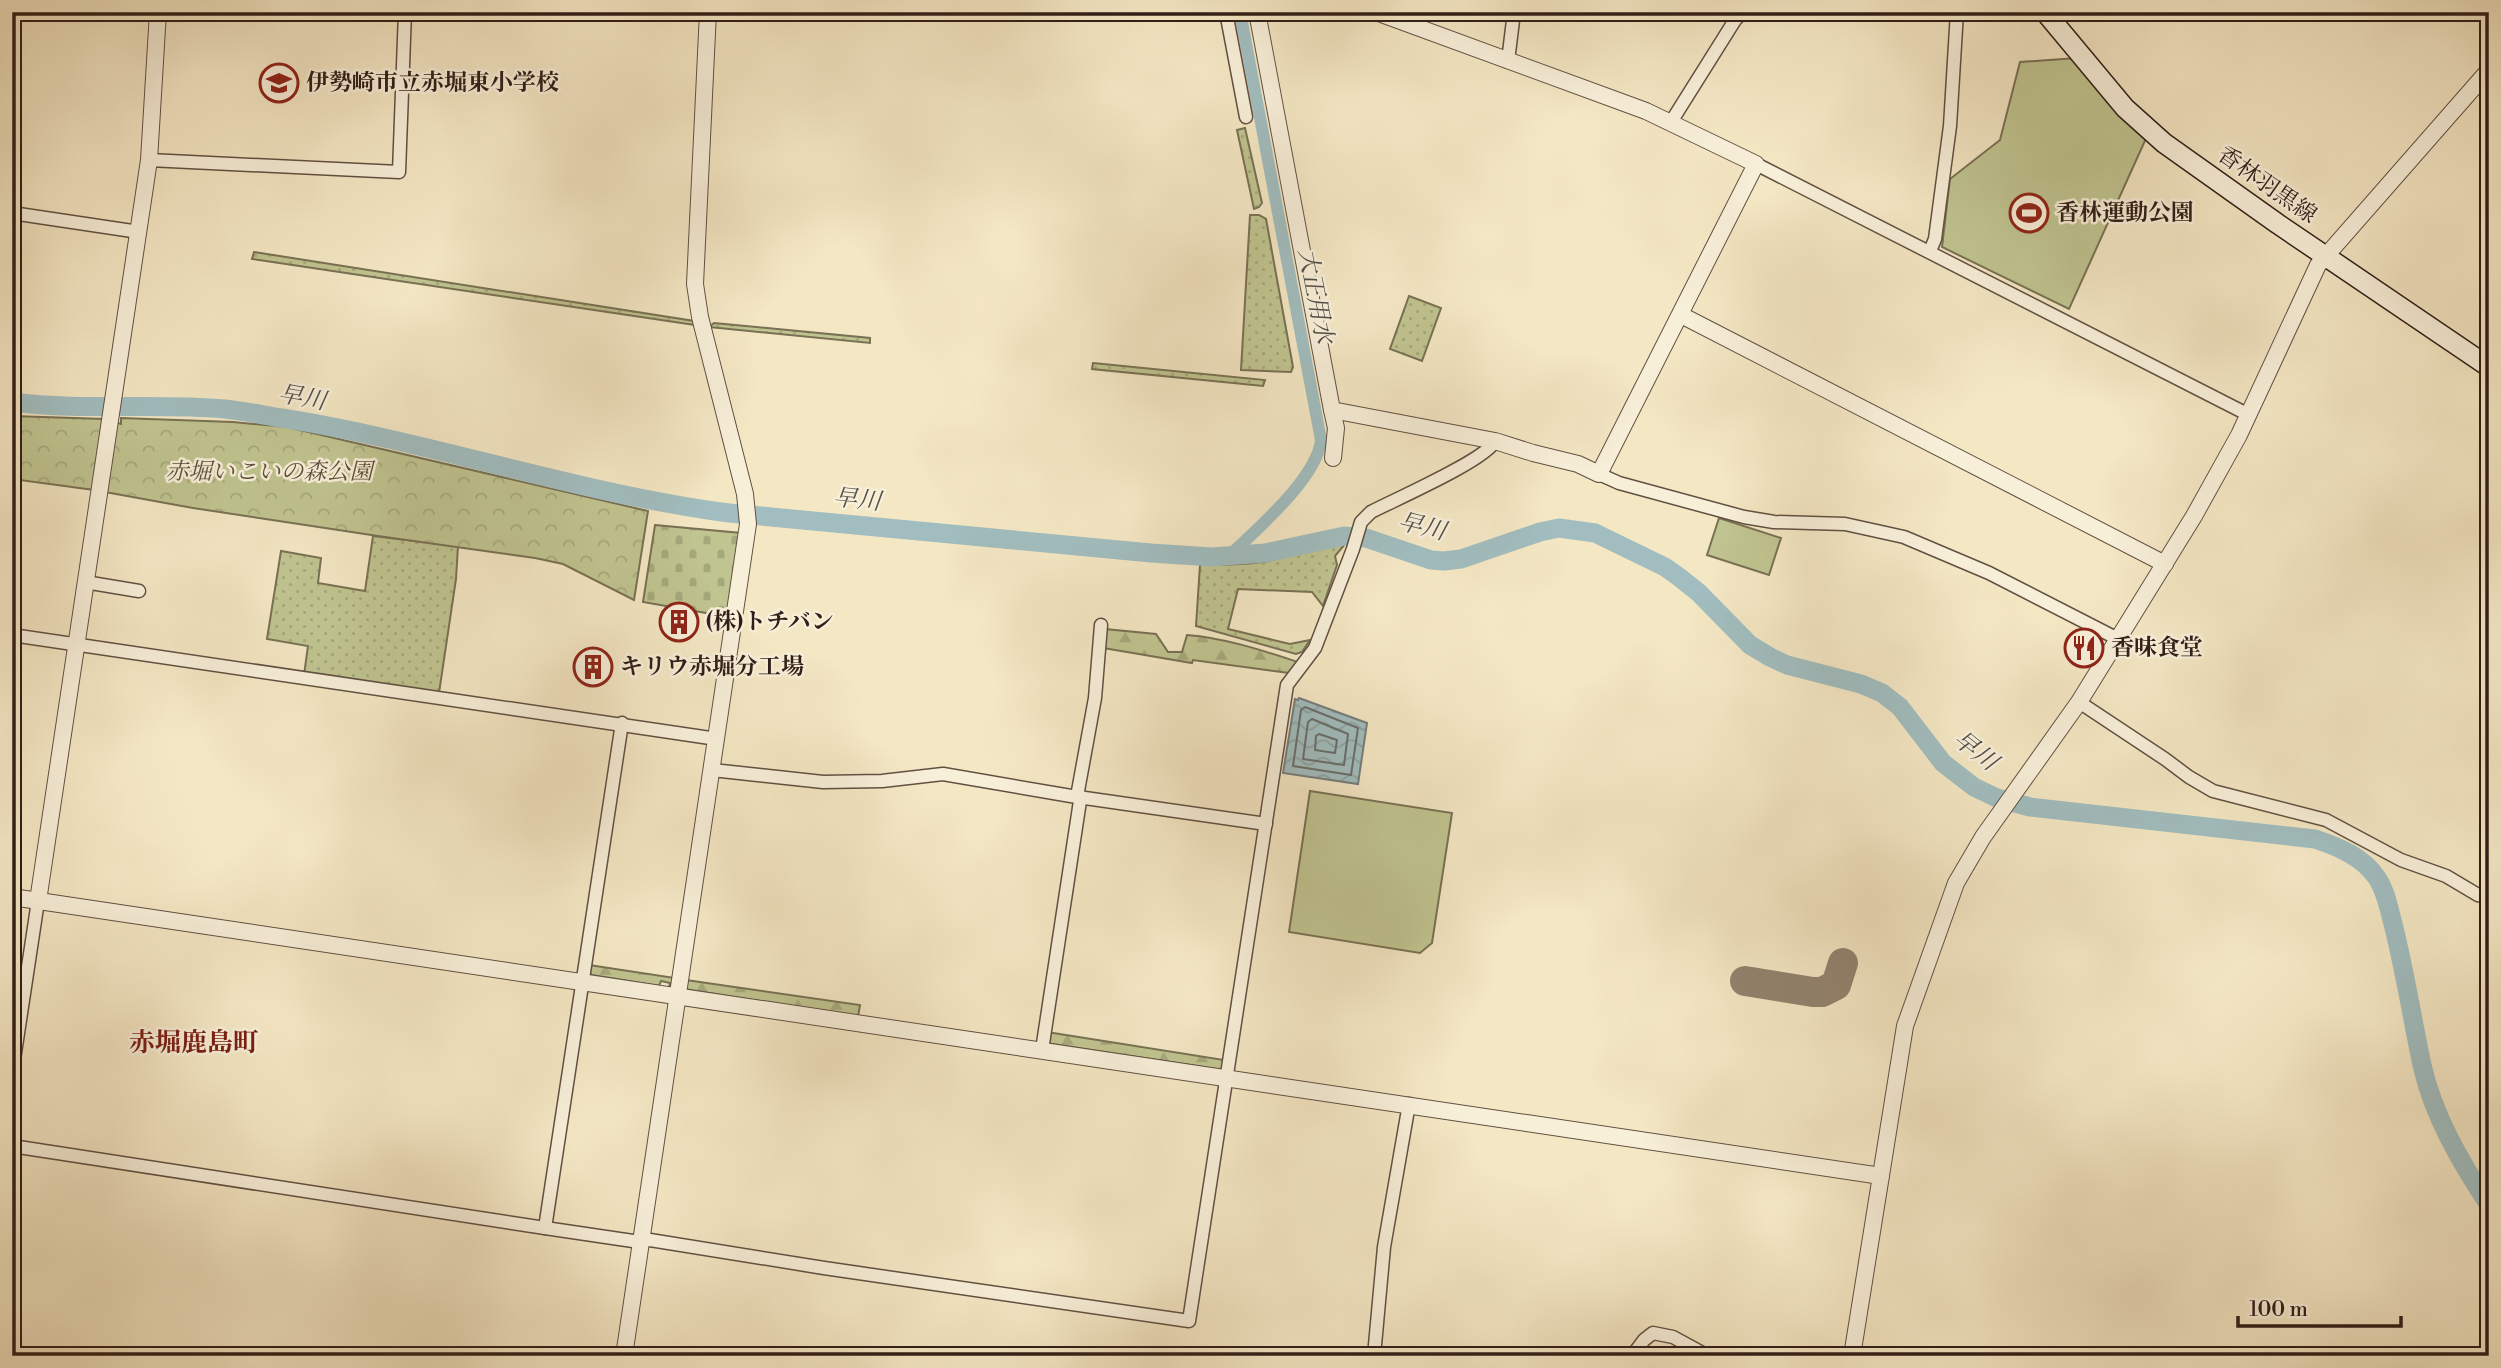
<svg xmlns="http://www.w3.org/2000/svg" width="2501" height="1368" viewBox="0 0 2501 1368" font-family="'Libre Bodoni','Noto Serif JP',serif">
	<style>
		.grass { fill: url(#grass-dots); stroke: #787154; stroke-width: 2 }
		.forest { fill: url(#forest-firs); stroke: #787154; stroke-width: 2 }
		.cemetery { fill: url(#cemetery-stones); stroke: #787154; stroke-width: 2 }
		.park { fill: url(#park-crowns); stroke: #787154; stroke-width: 2 }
		.garden { fill: #c0c490; stroke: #787154; stroke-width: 2 }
		.water { fill: url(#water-waves); stroke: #747d7c; stroke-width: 2 }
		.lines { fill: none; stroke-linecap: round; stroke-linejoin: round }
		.shore { stroke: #686e6b; stroke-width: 2 }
		.canal { stroke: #a1bdbf; stroke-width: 12 }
		.river { stroke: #a1bdbf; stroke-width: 19 }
		.taxiway { stroke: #92826e; stroke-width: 30 }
		.minor-casing { stroke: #615042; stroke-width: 15 }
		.tertiary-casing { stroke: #615042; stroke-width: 18 }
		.secondary-casing { stroke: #301e17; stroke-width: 22 }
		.minor { stroke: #f8efd9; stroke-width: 12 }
		.tertiary { stroke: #f8efd9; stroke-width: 16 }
		.secondary { stroke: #f8efd9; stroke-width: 19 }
		.labels { text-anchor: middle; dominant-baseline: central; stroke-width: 5; stroke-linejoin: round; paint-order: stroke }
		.poi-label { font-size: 23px; font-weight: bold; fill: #301e17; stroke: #f8efd9; text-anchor: start }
		.street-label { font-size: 23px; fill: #301e17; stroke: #f8efd9 }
		.park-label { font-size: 23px; font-style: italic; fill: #5b503b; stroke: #f8efd9 }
		.water-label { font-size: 24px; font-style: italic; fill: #524e49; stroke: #f8efd9 }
		.quarter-label { font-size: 26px; font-weight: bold; fill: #7a1f14; stroke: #f8efd9 }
	</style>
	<defs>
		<pattern id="grass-dots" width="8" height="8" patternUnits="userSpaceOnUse" patternTransform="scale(1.75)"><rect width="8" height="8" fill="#c0c490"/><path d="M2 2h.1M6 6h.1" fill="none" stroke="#a5a87b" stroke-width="1.8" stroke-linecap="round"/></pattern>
		<pattern id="forest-firs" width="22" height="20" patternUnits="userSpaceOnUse" patternTransform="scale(1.75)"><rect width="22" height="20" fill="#c0c490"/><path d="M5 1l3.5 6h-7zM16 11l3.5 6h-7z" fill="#a5a87b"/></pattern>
		<pattern id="cemetery-stones" width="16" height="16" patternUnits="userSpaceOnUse" patternTransform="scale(1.75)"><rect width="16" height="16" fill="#c0c490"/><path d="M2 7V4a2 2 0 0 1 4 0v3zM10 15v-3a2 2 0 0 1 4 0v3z" fill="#a5a87b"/></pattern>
		<pattern id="park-crowns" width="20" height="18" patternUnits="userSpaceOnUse" patternTransform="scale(1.75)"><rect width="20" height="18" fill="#c0c490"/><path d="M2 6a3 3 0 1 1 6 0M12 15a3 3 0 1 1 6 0" fill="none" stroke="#a5a87b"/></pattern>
		<pattern id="water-waves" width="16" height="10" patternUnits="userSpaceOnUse" patternTransform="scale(1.75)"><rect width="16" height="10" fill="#a1bdbf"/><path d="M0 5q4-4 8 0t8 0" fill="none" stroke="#8ba2a3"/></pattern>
	</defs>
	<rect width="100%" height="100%" fill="#f4e7c4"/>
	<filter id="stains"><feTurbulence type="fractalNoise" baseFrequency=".00286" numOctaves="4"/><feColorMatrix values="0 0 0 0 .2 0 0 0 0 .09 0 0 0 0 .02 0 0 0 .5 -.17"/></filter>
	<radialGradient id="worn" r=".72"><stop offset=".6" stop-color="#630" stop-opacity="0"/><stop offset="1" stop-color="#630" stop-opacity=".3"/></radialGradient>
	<g class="grass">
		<polygon points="1245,128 1262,203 1259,207 1254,209 1237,130"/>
		<polygon points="1250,215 1259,215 1266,219 1293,367 1291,372 1241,370"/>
		<polygon points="254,252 694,321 695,325 252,259"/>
		<polygon points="1409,296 1441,308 1422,361 1390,349"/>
		<polygon points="714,323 870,338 870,343 709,327"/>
		<polygon points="1093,363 1265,380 1263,386 1092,369"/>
		<polygon points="373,536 458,546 456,579 439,693 304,675 308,646 267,639 281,551 321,558 318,583 365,591"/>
		<path d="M1345,544L1335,556L1337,565L1323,606L1312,592L1238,589L1228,629L1290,644L1310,640L1302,652L1296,654L1196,626L1200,565C1223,565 1246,565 1268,561C1294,555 1318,546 1345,544Z"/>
	</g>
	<g class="forest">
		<path d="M1105,629L1156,634L1168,652H1182L1187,635C1225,638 1261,650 1298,662L1289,673L1193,660L1192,663L1103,648Z"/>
		<polygon points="589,965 675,978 673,987 669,987 670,983 661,981 659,986 592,975 588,972"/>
		<polygon points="686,980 860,1005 858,1017 685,989"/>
		<polygon points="1047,1032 1224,1060 1223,1070 1046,1043"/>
	</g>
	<polygon class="cemetery" points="655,525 741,533 729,617 643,602"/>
	<polygon class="park" points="12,416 105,419 121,424 121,418 233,422 287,427 648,511 634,600 563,564 535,558 378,536 193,508 94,490 12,479"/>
	<g class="garden">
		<polygon points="2077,58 2148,134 2069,309 1942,247 1950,179 2000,140 2020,62"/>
		<polygon points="1719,518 1781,538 1769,575 1707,555"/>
		<polygon points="1310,791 1452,813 1432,943 1420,953 1289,932"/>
	</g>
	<polygon class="water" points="1299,698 1367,723 1358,784 1283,773 1295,699 1298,700"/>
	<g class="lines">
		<g class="shore">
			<polygon points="1305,707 1358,728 1351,775 1293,766 1301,710"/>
			<polygon points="1312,719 1348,734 1344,765 1303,759 1308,722"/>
			<polygon points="1319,734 1337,740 1335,753 1315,750 1316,736"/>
		</g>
		<path class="canal" d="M1230,555C1258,528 1317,478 1321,440L1240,12"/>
		<path class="river" d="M12,402C83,411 154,403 225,409C244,411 263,415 282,418C433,442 577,493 729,513L1151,553L1212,557L1265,553L1344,536L1366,538L1431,560L1444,561L1461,559L1540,532L1559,528L1595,533L1665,567L1679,577L1699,593L1750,645L1770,657L1787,665L1861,684L1882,693L1900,707L1943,763L1974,787L1997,798L2030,807L2315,839C2339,847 2363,857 2377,878C2386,891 2389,909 2393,924C2405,971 2412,1018 2422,1065C2433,1115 2461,1163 2489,1205"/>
		<polyline class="taxiway" points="1745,981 1813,992 1822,992 1836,985 1843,963"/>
		<defs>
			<g id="minor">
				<polyline points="1226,12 1246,117"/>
				<polyline points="1506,61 1509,53 1514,12"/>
				<polyline points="1671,122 1735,20 1743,12"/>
				<polyline points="149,160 399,172 405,12"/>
				<polyline points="1756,164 2249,415"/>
				<polyline points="12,213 139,232"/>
				<polyline points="1930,251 1935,239 1950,126 1957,12"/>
				<polyline points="1599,474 1619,483 1744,517 1774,522 1845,524 1904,537 1989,573 2118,639"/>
				<polyline points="85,582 139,591"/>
				<polyline points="12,635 717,739"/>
				<polyline points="2079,702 2165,759 2189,777 2213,791 2326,820 2401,860 2446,876 2478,895 2489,897"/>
				<polyline points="712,770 823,782 882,781 943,774 1071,796 1266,824"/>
				<polyline points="1042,1050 1080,801 1078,791 1095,698 1101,625"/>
				<polyline points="12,1073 38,901"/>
				<path d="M12,1146L545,1228L633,1241L650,1240L824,1268L1189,1321L1287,685L1315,648L1353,549L1361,522L1371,512C1394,500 1486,460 1495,441"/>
				<polyline points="545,1228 622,723"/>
				<polyline points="1374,1356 1384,1247 1409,1104"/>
				<polyline points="1632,1356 1644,1340 1653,1333 1673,1337 1708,1356"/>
			</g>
			<g id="tertiary">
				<polyline points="1257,12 1332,410 1495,441 1533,453 1578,464 1599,474 1756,164 1646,111 1376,12"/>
				<polyline points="1681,315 2165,564"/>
				<polyline points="1332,410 1336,428 1333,458"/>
				<polyline points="12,897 1881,1176"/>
				<polyline points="38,901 149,160 158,12"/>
				<polyline points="624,1356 748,524 745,494 700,317 695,284 708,12"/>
				<polyline points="1852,1356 1905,1026 1956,883 1983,837 2079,702 2194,516 2239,435 2318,265 2489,70"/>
			</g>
			<polyline id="secondary" points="2045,12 2125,108 2164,143 2278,224 2489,367"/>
		</defs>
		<use href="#minor" class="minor-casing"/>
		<use href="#tertiary" class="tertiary-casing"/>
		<use href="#secondary" class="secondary-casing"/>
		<use href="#minor" class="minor"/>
		<use href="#tertiary" class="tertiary"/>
		<use href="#secondary" class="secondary"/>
	</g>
	<defs>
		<symbol id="school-ring" viewBox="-11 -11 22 22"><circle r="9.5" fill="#f8efd9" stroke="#8f2418" stroke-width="1.5"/><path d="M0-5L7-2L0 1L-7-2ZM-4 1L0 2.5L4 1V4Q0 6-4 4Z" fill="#8f2418"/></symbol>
		<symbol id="stadium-ring" viewBox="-11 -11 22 22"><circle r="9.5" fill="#f8efd9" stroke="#8f2418" stroke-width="1.5"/><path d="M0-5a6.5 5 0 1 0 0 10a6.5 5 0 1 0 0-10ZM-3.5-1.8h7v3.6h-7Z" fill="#8f2418"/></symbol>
		<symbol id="building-ring" viewBox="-11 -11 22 22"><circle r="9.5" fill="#f8efd9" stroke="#8f2418" stroke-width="1.5"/><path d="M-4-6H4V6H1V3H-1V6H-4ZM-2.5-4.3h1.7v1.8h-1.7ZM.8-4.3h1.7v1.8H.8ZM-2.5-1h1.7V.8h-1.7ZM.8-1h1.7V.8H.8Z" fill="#8f2418"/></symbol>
		<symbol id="restaurant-ring" viewBox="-11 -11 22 22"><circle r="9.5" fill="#f8efd9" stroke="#8f2418" stroke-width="1.5"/><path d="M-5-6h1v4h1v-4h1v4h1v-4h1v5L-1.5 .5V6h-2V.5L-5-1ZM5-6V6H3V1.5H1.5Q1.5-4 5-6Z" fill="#8f2418"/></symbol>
	</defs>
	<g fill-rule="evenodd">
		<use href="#school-ring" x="257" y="61" width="44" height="44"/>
		<use href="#stadium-ring" x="2007" y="191" width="44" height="44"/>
		<use href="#building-ring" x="657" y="600" width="44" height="44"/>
		<use href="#restaurant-ring" x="2062" y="626" width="44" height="44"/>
		<use href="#building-ring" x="571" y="645" width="44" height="44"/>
	</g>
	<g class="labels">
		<g class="poi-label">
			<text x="306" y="83">伊勢崎市立赤堀東小学校</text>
			<text x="2056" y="213">香林運動公園</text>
			<text x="706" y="622">(株)トチバン</text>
			<text x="2111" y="648">香味食堂</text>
			<text x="620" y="667">キリウ赤堀分工場</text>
		</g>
		<g class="street-label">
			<text transform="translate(2267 185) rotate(35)">香林羽黒線</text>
		</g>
		<g class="park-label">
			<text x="269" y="472">赤堀いこいの森公園</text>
		</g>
		<g class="water-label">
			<text transform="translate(1315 296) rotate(79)">大正用水</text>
			<text transform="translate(302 398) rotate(10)">早川</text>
			<text transform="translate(857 500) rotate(6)">早川</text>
			<text transform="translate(1422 527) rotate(14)">早川</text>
			<text transform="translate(1975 751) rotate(38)">早川</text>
		</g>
		<g class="quarter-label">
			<text x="194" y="1043">赤堀鹿島町</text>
		</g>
	</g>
	<rect width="2501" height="1368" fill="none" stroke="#f4e7c4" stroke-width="42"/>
	<rect x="14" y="14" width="2473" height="1340" fill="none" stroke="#301e17" stroke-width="3.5"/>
	<rect x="21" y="21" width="2459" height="1326" fill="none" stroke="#301e17" stroke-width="2"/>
	<path d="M2238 1316v10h163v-10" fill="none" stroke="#301e17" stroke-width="3.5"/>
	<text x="2249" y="1316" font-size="21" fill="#301e17" stroke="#f8efd9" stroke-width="5" paint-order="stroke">100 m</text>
	<rect width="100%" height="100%" filter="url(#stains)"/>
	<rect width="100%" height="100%" fill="url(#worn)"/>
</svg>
